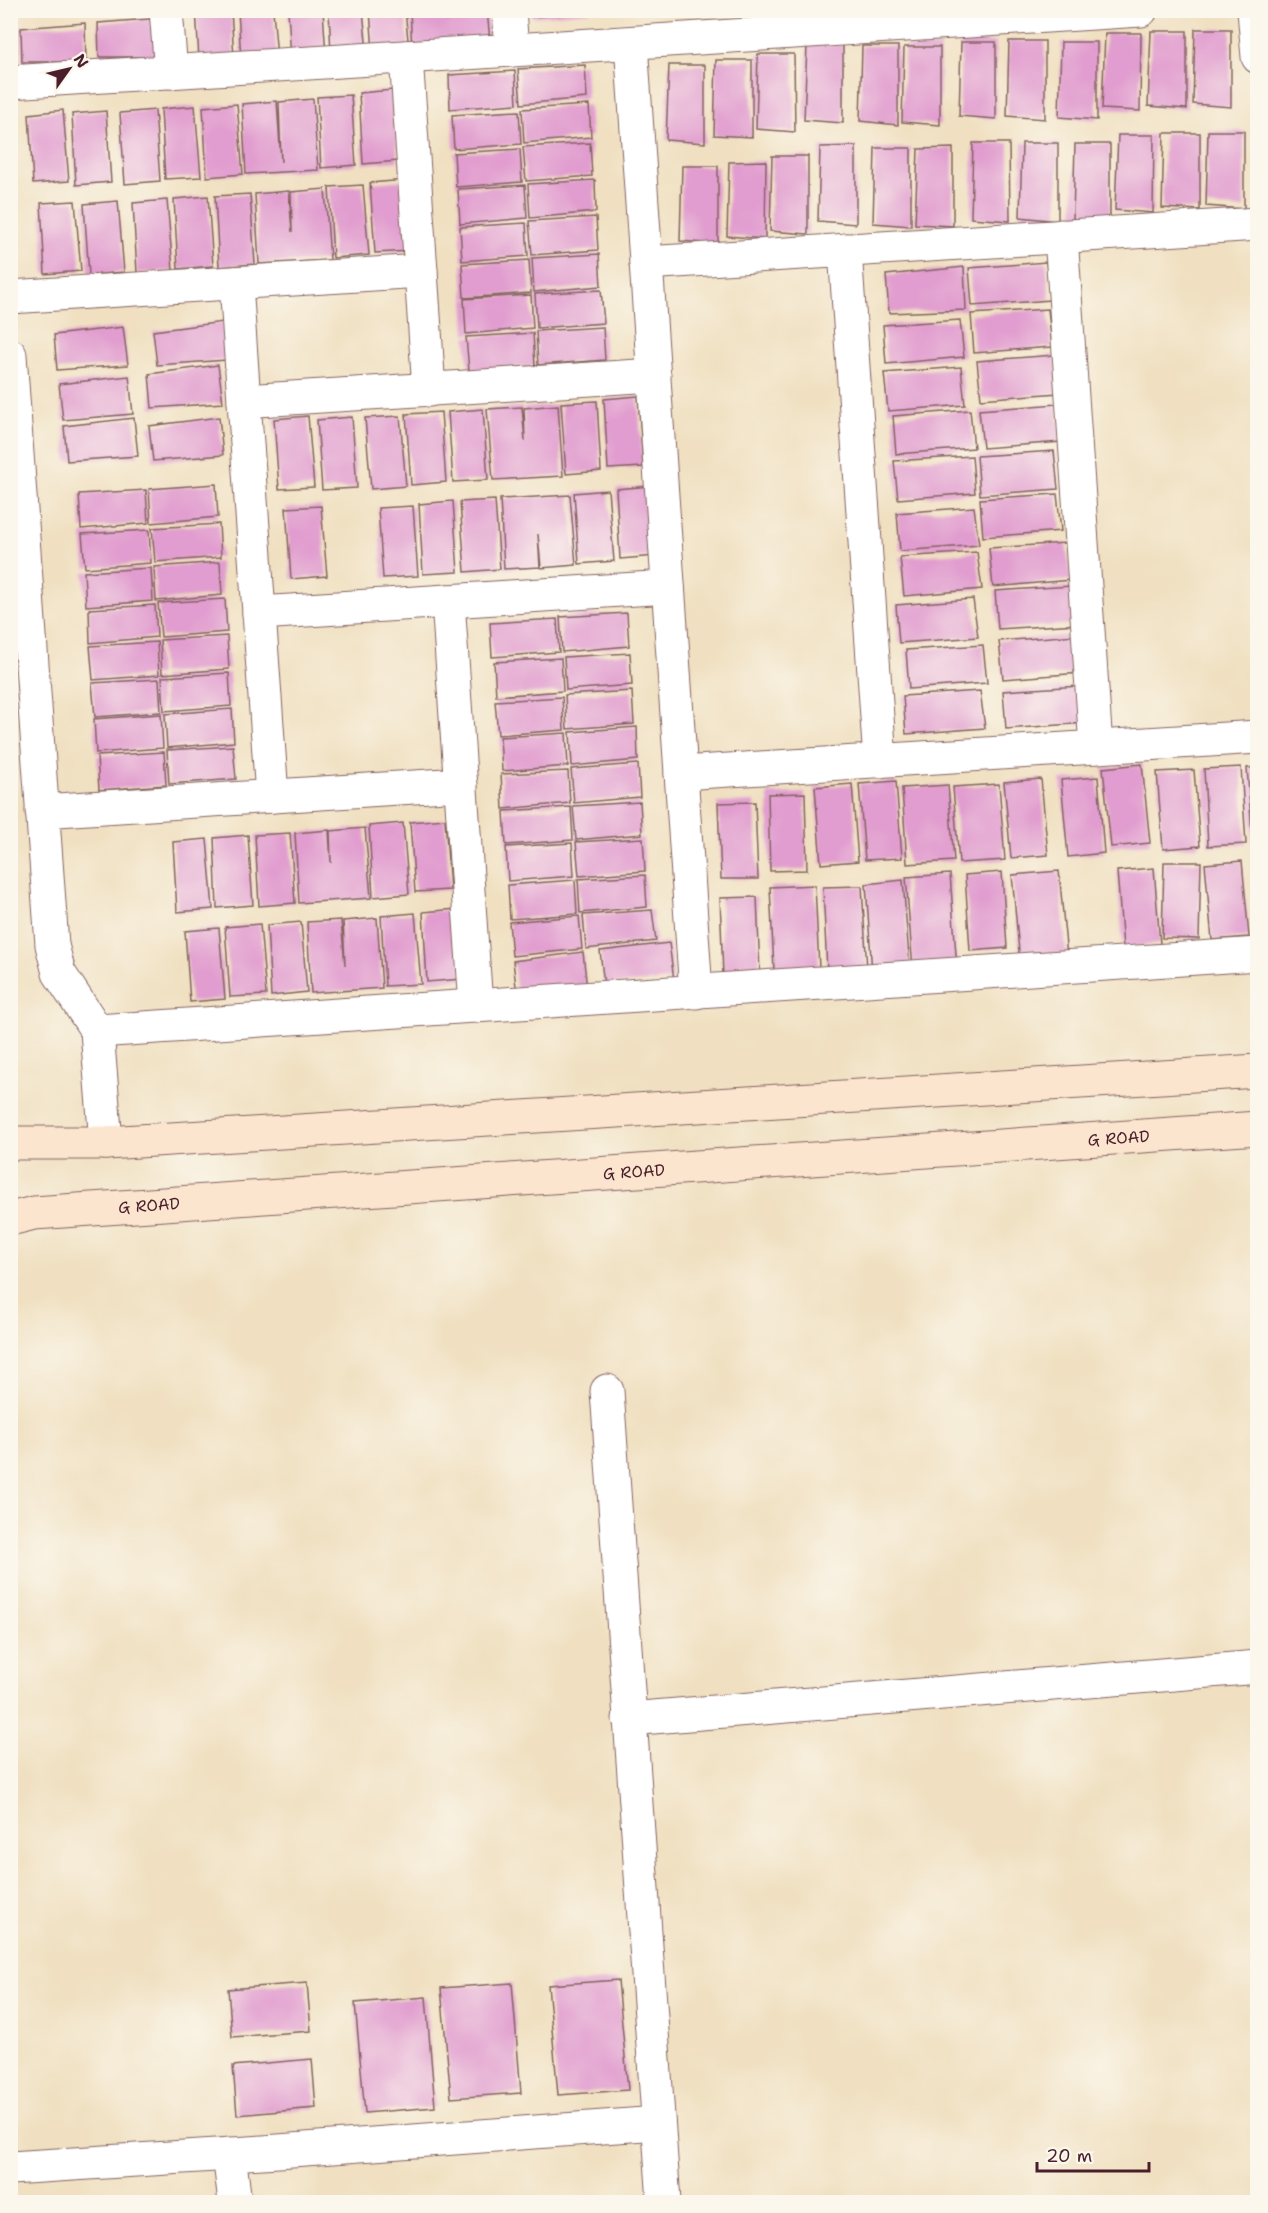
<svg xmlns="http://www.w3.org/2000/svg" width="1268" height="2213" viewBox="0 0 1268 2213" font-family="'Shantell Sans',sans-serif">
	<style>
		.building { fill: #e19dcf }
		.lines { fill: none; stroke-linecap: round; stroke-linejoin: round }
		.street-casing { stroke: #846360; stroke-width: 35 }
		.secondary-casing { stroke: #846360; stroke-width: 35 }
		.street { stroke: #fff; stroke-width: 33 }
		.secondary { stroke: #fce5cf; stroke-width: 33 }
		.labels { text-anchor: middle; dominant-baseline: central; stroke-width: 4.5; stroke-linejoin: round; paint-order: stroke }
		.street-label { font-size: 16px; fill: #4a1f2b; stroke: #fbf7ec }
	</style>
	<rect width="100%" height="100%" fill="#fbf7ec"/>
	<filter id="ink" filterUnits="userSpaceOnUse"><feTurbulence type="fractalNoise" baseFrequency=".0167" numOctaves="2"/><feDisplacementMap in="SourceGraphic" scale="12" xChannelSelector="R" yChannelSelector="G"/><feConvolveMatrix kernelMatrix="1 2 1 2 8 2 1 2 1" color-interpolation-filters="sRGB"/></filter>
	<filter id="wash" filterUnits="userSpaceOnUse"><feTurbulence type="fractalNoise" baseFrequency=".008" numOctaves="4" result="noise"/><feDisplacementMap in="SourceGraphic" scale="24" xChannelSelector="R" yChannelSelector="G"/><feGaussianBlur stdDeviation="1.35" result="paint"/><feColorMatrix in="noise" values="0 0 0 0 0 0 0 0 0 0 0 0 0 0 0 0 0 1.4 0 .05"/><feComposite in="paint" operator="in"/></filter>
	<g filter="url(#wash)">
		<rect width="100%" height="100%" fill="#f0e0c1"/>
		<g id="blocks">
			<g class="building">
				<rect x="95" y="10" width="68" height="3"/>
				<polygon points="196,10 231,10 234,57 199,59"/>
				<polygon points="238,10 273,10 277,57 241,60"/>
				<polygon points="288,10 323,10 326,56 291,59"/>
				<polygon points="329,10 363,10 367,52 331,54"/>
				<polygon points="370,10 405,10 409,50 373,53"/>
				<polygon points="410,10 445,10 446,22 446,10 487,10 490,41 412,50"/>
				<polygon points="531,10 590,10 590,12 532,17"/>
				<polygon points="162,18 163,57 99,57 98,23"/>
				<polygon points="85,23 86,62 22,62 21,28"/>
				<polygon points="1195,29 1231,29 1231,107 1193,104"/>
				<polygon points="1151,31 1187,31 1187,109 1148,106"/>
				<polygon points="1105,33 1141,33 1140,111 1102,109"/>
				<polygon points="1009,41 1045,41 1045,119 1007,116"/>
				<polygon points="961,42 996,42 996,119 959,116"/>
				<polygon points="1061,42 1097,42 1097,120 1059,117"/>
				<polygon points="807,45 843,45 843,123 804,120"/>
				<polygon points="862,46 898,46 898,125 860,121"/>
				<polygon points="904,47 940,47 940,125 902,122"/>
				<polygon points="758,54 794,54 795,132 756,129"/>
				<polygon points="716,60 752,60 752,137 714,135"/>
				<polygon points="585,65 587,98 521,104 518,69"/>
				<polygon points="669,65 705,65 705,143 666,140"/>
				<polygon points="515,71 517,104 450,109 449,75"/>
				<polygon points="393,90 398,161 363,164 359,93"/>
				<polygon points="351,95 356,165 321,168 317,97"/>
				<polygon points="313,99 318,170 246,174 242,104 277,101 281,162 279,102"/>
				<polygon points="237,104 243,174 207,177 203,107"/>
				<polygon points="589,105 591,137 524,143 522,109"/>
				<polygon points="195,106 201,177 165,179 161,109"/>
				<polygon points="63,110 69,181 33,184 29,114"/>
				<polygon points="155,110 160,181 125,184 120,113"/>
				<polygon points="106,111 111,182 76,185 72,114"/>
				<polygon points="519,111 521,144 454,149 452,115"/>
				<polygon points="1208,131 1244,131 1244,209 1206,206"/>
				<polygon points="1164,133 1200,133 1200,210 1162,208"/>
				<polygon points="1118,135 1154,135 1153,213 1115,210"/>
				<polygon points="590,143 592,176 526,181 523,147"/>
				<polygon points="973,143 1009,143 1010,221 971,218"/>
				<polygon points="1022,143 1058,143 1058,221 1020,217"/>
				<polygon points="1075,144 1110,144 1110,222 1073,219"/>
				<polygon points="856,146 856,224 818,221 820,147"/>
				<polygon points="875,148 911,148 911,226 873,223"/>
				<polygon points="953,148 953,226 915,224 918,149"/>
				<polygon points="520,149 522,182 456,187 454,153"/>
				<polygon points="772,156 808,156 808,234 770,231"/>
				<polygon points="766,161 765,239 727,236 729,162"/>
				<polygon points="682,166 718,166 718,244 680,241"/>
				<polygon points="405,180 410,251 375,253 370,183"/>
				<polygon points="595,180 596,212 530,218 528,184"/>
				<polygon points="363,185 369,255 333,258 329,187"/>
				<polygon points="525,185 527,218 460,224 458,189"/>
				<polygon points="325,189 330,260 259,264 255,194 289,191 292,232 291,192"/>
				<polygon points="250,194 255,264 219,267 215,196"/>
				<polygon points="208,196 213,266 178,269 174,199"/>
				<polygon points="167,200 173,271 137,273 133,203"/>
				<polygon points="75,201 81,271 45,274 41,203"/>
				<polygon points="118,201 124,272 89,275 84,204"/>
				<polygon points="596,217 598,250 532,255 529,221"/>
				<polygon points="526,223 528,256 462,261 460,227"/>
				<polygon points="599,254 601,286 534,292 532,258"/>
				<polygon points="529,260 531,293 464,298 462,264"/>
				<polygon points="1046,262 1050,300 972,306 969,268"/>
				<polygon points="964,267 966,310 889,313 886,275"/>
				<polygon points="601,290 604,323 537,328 535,294"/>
				<polygon points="531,295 533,328 466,334 464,299"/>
				<polygon points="1048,309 1052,347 974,353 971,314"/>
				<polygon points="960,320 964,357 886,364 883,325"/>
				<polygon points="223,322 227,360 157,365 153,331"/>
				<polygon points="123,327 128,365 57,370 54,335"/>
				<polygon points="603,327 605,360 538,365 536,331"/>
				<polygon points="533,333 535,366 469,371 466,337"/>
				<polygon points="1055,355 1059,393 981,399 977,361"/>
				<polygon points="218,365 223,403 152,408 149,374"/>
				<polygon points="961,367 965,405 888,411 884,373"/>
				<polygon points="129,376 133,414 63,420 59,384"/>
				<polygon points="638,396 643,467 608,469 604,399"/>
				<polygon points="597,401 601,471 566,474 561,403"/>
				<polygon points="1057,404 1061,442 983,448 979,410"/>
				<polygon points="558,405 563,476 493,480 487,409 522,407 525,441 524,408"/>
				<polygon points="483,409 488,480 453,482 448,412"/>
				<polygon points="970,410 974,448 896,454 893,416"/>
				<polygon points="441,412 446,482 411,485 406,414"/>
				<polygon points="308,416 314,487 279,489 274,419"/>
				<polygon points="400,416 406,486 371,489 365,418"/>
				<polygon points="219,417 223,455 153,461 149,426"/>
				<polygon points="352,417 357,488 322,490 317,420"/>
				<polygon points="134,418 138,456 67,461 64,426"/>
				<polygon points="1054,451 1058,489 980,495 977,456"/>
				<polygon points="972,456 975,493 898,499 894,461"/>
				<polygon points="216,484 218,517 151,523 149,489"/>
				<polygon points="651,486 656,556 620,559 616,489"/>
				<polygon points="146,490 148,523 81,529 79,494"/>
				<polygon points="608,490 614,561 579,564 574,493"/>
				<polygon points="1057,494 1061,531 983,537 980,499"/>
				<polygon points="570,495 576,565 541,568 538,534 540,567 504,569 500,499"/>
				<polygon points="495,500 500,569 465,572 460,502"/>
				<polygon points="453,501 458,572 423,574 419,504"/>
				<polygon points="321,506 327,576 291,579 286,508"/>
				<polygon points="413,506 418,576 383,578 378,508"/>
				<polygon points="974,507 979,545 900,551 897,513"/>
				<polygon points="219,524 221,557 155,562 152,528"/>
				<polygon points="149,530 151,563 85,568 82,534"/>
				<polygon points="1066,543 1071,580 993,587 989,548"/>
				<polygon points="977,552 982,589 904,596 900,557"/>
				<polygon points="220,562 222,595 156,601 154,567"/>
				<polygon points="151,568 153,601 86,606 84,572"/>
				<polygon points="1072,586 1077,624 998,629 995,591"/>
				<polygon points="225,599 227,632 161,637 158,603"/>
				<polygon points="973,599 978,637 899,643 896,605"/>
				<polygon points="155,605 157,637 90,643 89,609"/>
				<polygon points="627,613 629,646 562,652 560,617"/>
				<polygon points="557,619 559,652 492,657 490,623"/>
				<polygon points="1076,635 1081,673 1003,679 999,641"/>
				<polygon points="227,636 229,669 162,674 160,640"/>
				<polygon points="157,642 159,675 93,680 90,646"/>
				<polygon points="983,645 987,683 909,689 906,650"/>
				<polygon points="630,653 632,685 566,690 564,657"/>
				<polygon points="561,658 563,691 496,696 494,662"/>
				<polygon points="229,673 231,706 164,711 162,677"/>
				<polygon points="159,679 161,712 95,717 92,683"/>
				<polygon points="1080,686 1085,723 1006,729 1003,691"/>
				<polygon points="632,691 634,724 567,729 565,695"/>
				<polygon points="980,691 985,728 906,734 903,696"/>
				<polygon points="562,697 564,730 498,735 495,701"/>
				<polygon points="232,709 234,742 167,748 165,714"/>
				<polygon points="161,714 163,748 96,753 94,719"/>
				<polygon points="637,727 638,760 572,766 570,732"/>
				<polygon points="566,733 568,766 502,771 500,737"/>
				<polygon points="233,746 236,779 169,784 167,750"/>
				<polygon points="164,752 166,785 99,790 97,756"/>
				<polygon points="638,764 640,797 574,803 571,769"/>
				<polygon points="1142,764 1150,843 1111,847 1103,768"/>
				<polygon points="1241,767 1246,844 1208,846 1204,769"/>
				<polygon points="1258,767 1258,844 1253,844 1247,768"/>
				<polygon points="1194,770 1200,846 1163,849 1157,772"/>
				<polygon points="568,771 570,803 503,809 501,774"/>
				<polygon points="1098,777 1104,853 1068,857 1061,780"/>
				<polygon points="1041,779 1048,855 1011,858 1004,782"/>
				<polygon points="896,781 902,858 865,860 859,784"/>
				<polygon points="852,784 858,861 821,864 815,787"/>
				<polygon points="999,784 1005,860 959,863 953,787"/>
				<polygon points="948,785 954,861 907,864 902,788"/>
				<polygon points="805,793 807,870 770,871 768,794"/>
				<polygon points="640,802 642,834 576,840 573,806"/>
				<polygon points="755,802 758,879 721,879 718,803"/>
				<polygon points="571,807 573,840 506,845 504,811"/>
				<polygon points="445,819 450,890 415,892 410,822"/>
				<polygon points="403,823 409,894 373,897 369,826"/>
				<polygon points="365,828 371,898 299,903 295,833 329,830 331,863 330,831"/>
				<polygon points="290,833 295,903 259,906 255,835"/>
				<polygon points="248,835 253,905 217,908 214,838"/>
				<polygon points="643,838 645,871 579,876 576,842"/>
				<polygon points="207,839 213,909 177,912 173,842"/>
				<polygon points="572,843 574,876 508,881 506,847"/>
				<polygon points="1242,861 1249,937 1212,940 1205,864"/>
				<polygon points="1164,862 1201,862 1199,939 1162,938"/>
				<polygon points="1154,868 1160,944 1123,947 1117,871"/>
				<polygon points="1059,871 1067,957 1020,962 1012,875"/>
				<polygon points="1002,872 1007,948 970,951 965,875"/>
				<polygon points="950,874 957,968 913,971 906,877"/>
				<polygon points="645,875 647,907 580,913 578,879"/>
				<polygon points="575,880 577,914 510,919 508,885"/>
				<polygon points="903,880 910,970 872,973 866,884"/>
				<polygon points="815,885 819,968 774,970 770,887"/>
				<polygon points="862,886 867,970 827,971 823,887"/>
				<polygon points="757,897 760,974 723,975 720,898"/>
				<polygon points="457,909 462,979 427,982 423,912"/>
				<polygon points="652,910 656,941 586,949 583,915"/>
				<polygon points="415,913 421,984 385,986 381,916"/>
				<polygon points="579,916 582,949 512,956 509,922"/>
				<polygon points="377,918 382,988 311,993 307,922 341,920 345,965 343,921"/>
				<polygon points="301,922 307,992 271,996 267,925"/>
				<polygon points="260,924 266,995 230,997 225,927"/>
				<polygon points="219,928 225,999 190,1002 185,931"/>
				<polygon points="669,943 674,980 604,985 600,951"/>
				<polygon points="583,952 587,990 517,995 513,961"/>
				<polygon points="618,1980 628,2090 558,2095 548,1985"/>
				<polygon points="307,1983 311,2031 232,2037 228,1989"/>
				<polygon points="512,1983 521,2093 451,2098 441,1988"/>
				<polygon points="426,1997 435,2107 365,2113 355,2003"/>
				<polygon points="312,2059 316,2108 237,2115 233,2066"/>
			</g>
		</g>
	</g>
	<g filter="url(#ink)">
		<use href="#blocks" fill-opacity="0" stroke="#846360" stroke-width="1.5"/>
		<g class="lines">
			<defs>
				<g id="street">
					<polyline points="166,10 171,72"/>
					<polyline points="509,10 512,50"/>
					<polyline points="1254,10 1258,57"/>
					<polyline points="631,43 696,992"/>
					<polyline points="10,82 1141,10"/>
					<polyline points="1061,236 1096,747"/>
					<polyline points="845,250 880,761"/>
					<polyline points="646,263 1258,224"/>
					<polyline points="421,271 429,390"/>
					<polyline points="236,283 244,401"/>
					<polyline points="10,297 421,271 406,57"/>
					<polyline points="10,355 52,945 59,973 97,1031 106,1143"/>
					<polyline points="448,601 476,1006"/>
					<polyline points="259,613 668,587"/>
					<polyline points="681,773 1258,737"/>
					<polyline points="272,796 244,401 654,375"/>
					<polyline points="42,811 461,784"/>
					<polyline points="97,1031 1258,954"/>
					<polyline points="607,1391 664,2202"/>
					<polyline points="629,1719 1258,1667"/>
					<polyline points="229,2154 235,2202"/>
					<polyline points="10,2168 278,2151 658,2123"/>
				</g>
				<g id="secondary">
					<polyline points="10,1143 106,1143 1258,1071"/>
					<path id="s1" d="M10,1219L34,1213L1258,1128"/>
				</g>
			</defs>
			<use href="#street" class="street-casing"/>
			<use href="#secondary" class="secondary-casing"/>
			<use href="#street" class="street"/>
			<use href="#secondary" class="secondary"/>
		</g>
	</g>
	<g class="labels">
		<g class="street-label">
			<text stroke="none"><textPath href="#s1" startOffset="1112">G ROAD</textPath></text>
			<text stroke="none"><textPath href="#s1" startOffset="626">G ROAD</textPath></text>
			<text stroke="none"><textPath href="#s1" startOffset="140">G ROAD</textPath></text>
		</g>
	</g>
	<rect width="1268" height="2213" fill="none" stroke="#fbf7ec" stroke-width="36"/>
	<g transform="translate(69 69) rotate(56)" stroke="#fbf7ec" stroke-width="4.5" paint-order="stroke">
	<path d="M0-4.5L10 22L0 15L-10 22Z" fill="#4a1f2b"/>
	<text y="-9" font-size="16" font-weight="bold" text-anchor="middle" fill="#4a1f2b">N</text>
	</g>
	<path d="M1037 2162v9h112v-9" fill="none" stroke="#4a1f2b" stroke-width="3"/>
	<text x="1046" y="2162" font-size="18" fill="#4a1f2b" stroke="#fbf7ec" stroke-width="4.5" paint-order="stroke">20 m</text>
</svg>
